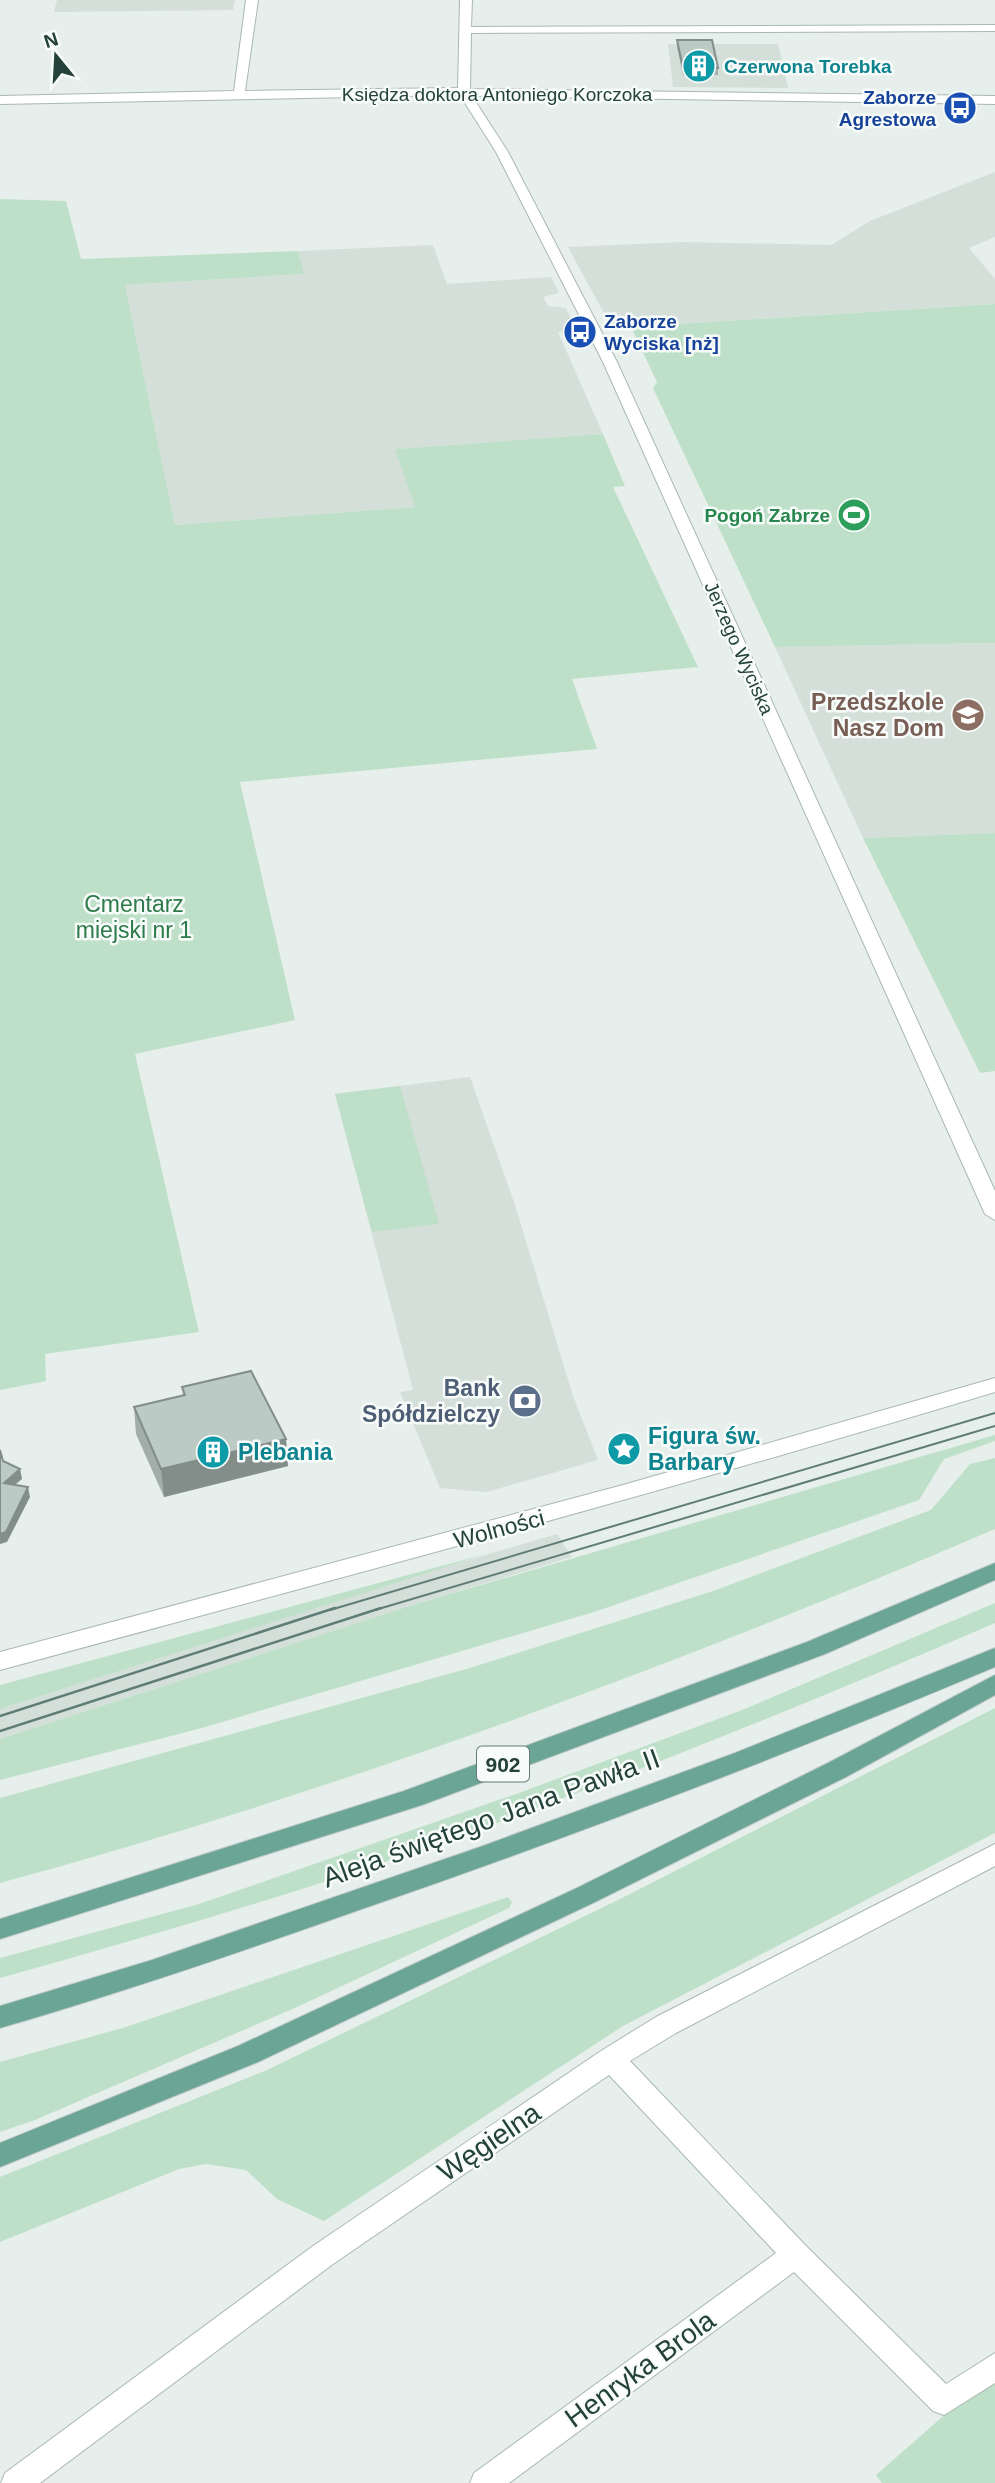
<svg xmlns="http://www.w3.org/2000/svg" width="995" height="2483" viewBox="0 0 995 2483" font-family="Helvetica,sans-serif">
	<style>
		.built { fill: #d4dfda }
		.green { fill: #bfe0c8 }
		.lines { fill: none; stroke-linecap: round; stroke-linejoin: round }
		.minor-casing { stroke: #a8b8b2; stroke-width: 2 }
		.major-casing { stroke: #c2cac8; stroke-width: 2 }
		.minor { fill: #fff; fill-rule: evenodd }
		.major { fill: #6aa596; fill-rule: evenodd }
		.tram-far1 { stroke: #5f7d75; stroke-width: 2 }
		.tram { stroke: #5f7d75; stroke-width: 2.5 }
		.wall { fill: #a1aea9 }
		.shaded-wall { fill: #838d89 }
		.building { fill: #bbcac4; stroke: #838d89; stroke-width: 2 }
		.labels { text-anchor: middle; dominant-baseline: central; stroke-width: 5; stroke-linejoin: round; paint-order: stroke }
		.far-culture-label { font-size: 19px; font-weight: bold; fill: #0d838f; stroke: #f7fbf9; text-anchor: start }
		.far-street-label { font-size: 19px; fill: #24423a; stroke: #f7fbf9 }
		.far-transit-label { font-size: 19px; font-weight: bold; fill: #164399; stroke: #f7fbf9; text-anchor: end }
		.far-leisure-label { font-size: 19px; font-weight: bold; fill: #27864d; stroke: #f7fbf9; text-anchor: end }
		.shield { fill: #f7fbf9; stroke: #637a73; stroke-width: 2 }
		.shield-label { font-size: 21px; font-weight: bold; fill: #24423a }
		.education-label { font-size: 23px; font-weight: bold; fill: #785e54; stroke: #f7fbf9; text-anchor: end }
		.park-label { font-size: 23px; fill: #2d7a4b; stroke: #f7fbf9 }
		.service-label { font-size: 23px; font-weight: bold; fill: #4e5e75; stroke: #f7fbf9; text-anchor: end }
		.culture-label { font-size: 23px; font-weight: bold; fill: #0d838f; stroke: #f7fbf9; text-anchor: start }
		.street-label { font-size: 23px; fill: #24423a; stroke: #f7fbf9 }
		.near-street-label { font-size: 28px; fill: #24423a; stroke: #f7fbf9 }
	</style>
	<rect width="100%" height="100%" fill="#e6efeb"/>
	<g class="built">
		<polygon points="57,0 235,0 233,10 54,12"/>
		<polygon points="668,44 778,44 788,88 673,87"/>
		<polygon points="995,172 995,237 969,248 995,279 995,304 612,328 568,247 684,242 831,245 870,221"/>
		<polygon points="433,245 447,284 551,277 559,293 543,297 548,306 566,308 576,330 558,332 603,434 396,449 415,507 175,525 125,285 303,274 298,251"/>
		<polygon points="995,643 995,833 863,838 775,647"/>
		<polygon points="470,1077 515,1205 573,1396 598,1460 486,1492 440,1488 400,1392 413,1390 335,1094"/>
		<polygon points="557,1534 572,1557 416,1604 0,1739 0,1709 401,1580"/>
	</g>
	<g class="green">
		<polygon points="0,199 66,201 81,259 298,251 304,274 125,285 175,525 415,507 395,449 603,434 625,486 613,487 698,667 572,679 597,749 240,782 295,1020 135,1054 199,1332 45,1354 46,1381 0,1390"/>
		<polygon points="995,304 995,643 775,647 653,388 657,382 631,327"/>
		<polygon points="995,833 995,1071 980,1073 863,838"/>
		<polygon points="400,1086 439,1224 372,1232 335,1094"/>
		<polygon points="995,1435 995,1441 944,1459 919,1500 594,1612 202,1728 0,1780 0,1739 416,1604"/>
		<path d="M995,1458V1529C671,1668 340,1790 0,1883V1798L470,1668L713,1591L931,1510L970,1464Z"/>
		<polygon points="486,1554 0,1709 0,1685"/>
		<path d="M995,1603V1623C842,1689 688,1752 532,1810C358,1875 179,1928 0,1978V1958L199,1904L519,1793L742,1710Z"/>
		<polygon points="995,1708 995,1833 623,2026 324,2221 277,2199 246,2170 206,2164 179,2169 0,2242 0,2177 267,2070 620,1899"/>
		<polygon points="508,1897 512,1902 509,1908 297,2007 35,2120 0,2132 0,2062 126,2027"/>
		<polygon points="995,2383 995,2483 882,2483 876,2475 949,2411"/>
	</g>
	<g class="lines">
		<defs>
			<g id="minor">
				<polygon points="246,0 258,0 245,91 458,88 460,0 472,0 471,27 995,25 995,31 471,33 470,89 995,96 995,104 472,96 508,152 617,362 995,1191 995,1220 985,1214 603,362 496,152 460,95 0,104 0,96 234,91"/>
				<path d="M995,1378V1392C665,1492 332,1580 0,1670V1652L623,1485Z"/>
				<polygon points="995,1844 995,1866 676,2033 630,2061 806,2246 946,2384 995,2353 995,2383 944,2415 933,2411 794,2272 509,2483 470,2483 474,2473 776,2253 609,2075 333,2264 40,2483 1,2483 5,2473 313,2246 601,2051 656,2017"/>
			</g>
			<g id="major">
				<polygon points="995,1563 995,1580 825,1654 422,1805 0,1939 0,1919 404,1791 807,1642"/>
				<path d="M995,1648V1667C786,1755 574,1836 359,1910C240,1952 121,1993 0,2028V2006L152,1960L480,1847L735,1753Z"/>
				<polygon points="995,1675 995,1695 846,1777 595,1902 258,2062 0,2167 0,2143 238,2046 577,1888 828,1763"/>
			</g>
		</defs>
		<use href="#minor" class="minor-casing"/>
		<use href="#major" class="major-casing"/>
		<use href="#minor" class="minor"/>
		<use href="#major" class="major"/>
		<g class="tram-far1">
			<polyline points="330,1610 995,1413"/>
			<polyline points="375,1610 995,1426"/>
		</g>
		<g class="tram">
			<polyline points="0,1716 335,1608"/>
			<polyline points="0,1731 381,1608"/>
		</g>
	</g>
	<g class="wall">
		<polygon points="677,40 718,68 718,75 683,75 677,47"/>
		<polygon points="182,1387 288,1466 164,1497 136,1434 134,1407 183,1396"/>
	</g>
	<g class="shaded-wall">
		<polygon points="286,1439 288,1466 164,1497 161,1469"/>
		<polygon points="20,1469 22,1479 5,1493 4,1483"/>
		<polygon points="28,1487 30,1497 7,1542 0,1544 0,1534"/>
	</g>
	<g class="building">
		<polygon points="677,40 712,40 718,68 683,68"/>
		<polygon points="251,1371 286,1439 161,1469 134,1407 185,1395 182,1387"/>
		<polygon points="0,1450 3,1461 20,1469 4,1483 28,1487 6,1532 0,1534"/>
	</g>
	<defs>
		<symbol id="building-disc" viewBox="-11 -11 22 22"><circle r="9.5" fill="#0f9aa8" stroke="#f7fbf9"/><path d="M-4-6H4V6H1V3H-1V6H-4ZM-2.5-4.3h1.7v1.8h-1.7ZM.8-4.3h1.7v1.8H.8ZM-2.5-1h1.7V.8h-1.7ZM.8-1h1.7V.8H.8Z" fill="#fff"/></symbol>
		<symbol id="bus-disc" viewBox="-11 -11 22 22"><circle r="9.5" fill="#1a4fb4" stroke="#f7fbf9"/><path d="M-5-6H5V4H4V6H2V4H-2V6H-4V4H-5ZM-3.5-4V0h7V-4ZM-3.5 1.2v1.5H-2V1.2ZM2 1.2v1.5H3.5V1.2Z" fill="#fff"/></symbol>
		<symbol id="stadium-disc" viewBox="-11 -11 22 22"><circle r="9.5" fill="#2e9e5b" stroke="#f7fbf9"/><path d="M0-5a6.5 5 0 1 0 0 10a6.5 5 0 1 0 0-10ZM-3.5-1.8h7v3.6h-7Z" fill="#fff"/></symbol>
		<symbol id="school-disc" viewBox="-11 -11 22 22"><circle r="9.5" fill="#8d6e63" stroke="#f7fbf9"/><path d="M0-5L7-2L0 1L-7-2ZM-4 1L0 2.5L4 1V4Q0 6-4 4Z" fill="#fff"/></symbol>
		<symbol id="bank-disc" viewBox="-11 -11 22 22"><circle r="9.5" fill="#5c6f8a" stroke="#f7fbf9"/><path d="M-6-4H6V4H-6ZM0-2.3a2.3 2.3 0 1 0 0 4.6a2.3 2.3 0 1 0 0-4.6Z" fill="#fff"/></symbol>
		<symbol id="sight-disc" viewBox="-11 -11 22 22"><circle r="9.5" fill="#0f9aa8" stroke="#f7fbf9"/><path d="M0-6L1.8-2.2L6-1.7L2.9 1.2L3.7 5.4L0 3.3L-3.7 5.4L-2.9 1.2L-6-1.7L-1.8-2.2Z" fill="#fff"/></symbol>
	</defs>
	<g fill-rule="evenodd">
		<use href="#building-disc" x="680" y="47" width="38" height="38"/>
		<use href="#bus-disc" x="941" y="89" width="38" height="38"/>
		<use href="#bus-disc" x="561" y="313" width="38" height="38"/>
		<use href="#stadium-disc" x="835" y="496" width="38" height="38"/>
		<use href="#school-disc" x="949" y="696" width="38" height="38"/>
		<use href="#bank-disc" x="506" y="1382" width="38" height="38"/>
		<use href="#sight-disc" x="605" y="1430" width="38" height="38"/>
		<use href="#building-disc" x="194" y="1433" width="38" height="38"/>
	</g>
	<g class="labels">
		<g class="far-culture-label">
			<text x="724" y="66">Czerwona Torebka</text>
		</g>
		<g class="far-street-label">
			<text x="497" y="94">Księdza doktora Antoniego Korczoka</text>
			<text transform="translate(739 648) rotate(66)">Jerzego Wyciska</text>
		</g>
		<g class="far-transit-label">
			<text x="936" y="97">Zaborze<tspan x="936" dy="22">Agrestowa</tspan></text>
			<text x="604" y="321" text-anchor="start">Zaborze<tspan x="604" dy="22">Wyciska [nż]</tspan></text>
		</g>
		<g class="far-leisure-label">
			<text x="830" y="515">Pogoń Zabrze</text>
		</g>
		<rect class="shield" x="477" y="1746.5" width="52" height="35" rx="5"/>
		<g class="shield-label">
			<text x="503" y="1764">902</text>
		</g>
		<g class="education-label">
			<text x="944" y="702">Przedszkole<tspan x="944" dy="26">Nasz Dom</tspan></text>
		</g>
		<g class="park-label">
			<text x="134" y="904">Cmentarz<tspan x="134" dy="26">miejski nr 1</tspan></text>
		</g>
		<g class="service-label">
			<text x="500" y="1388">Bank<tspan x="500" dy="26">Spółdzielczy</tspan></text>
		</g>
		<g class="culture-label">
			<text x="648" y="1436">Figura św.<tspan x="648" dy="26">Barbary</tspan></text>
			<text x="238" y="1452">Plebania</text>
		</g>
		<g class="street-label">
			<text transform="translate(499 1529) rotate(-15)">Wolności</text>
		</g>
		<g class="near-street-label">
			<text transform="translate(491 1818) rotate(-20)">Aleja świętego Jana Pawła II</text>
			<text transform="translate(489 2142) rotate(-34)">Węgielna</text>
			<text transform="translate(640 2369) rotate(-36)">Henryka Brola</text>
		</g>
	</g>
	<g transform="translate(56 56) rotate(342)" stroke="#f7fbf9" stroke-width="5" paint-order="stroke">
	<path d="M0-5L12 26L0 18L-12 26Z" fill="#24423a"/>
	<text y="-10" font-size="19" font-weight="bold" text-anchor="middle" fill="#24423a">N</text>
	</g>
</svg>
